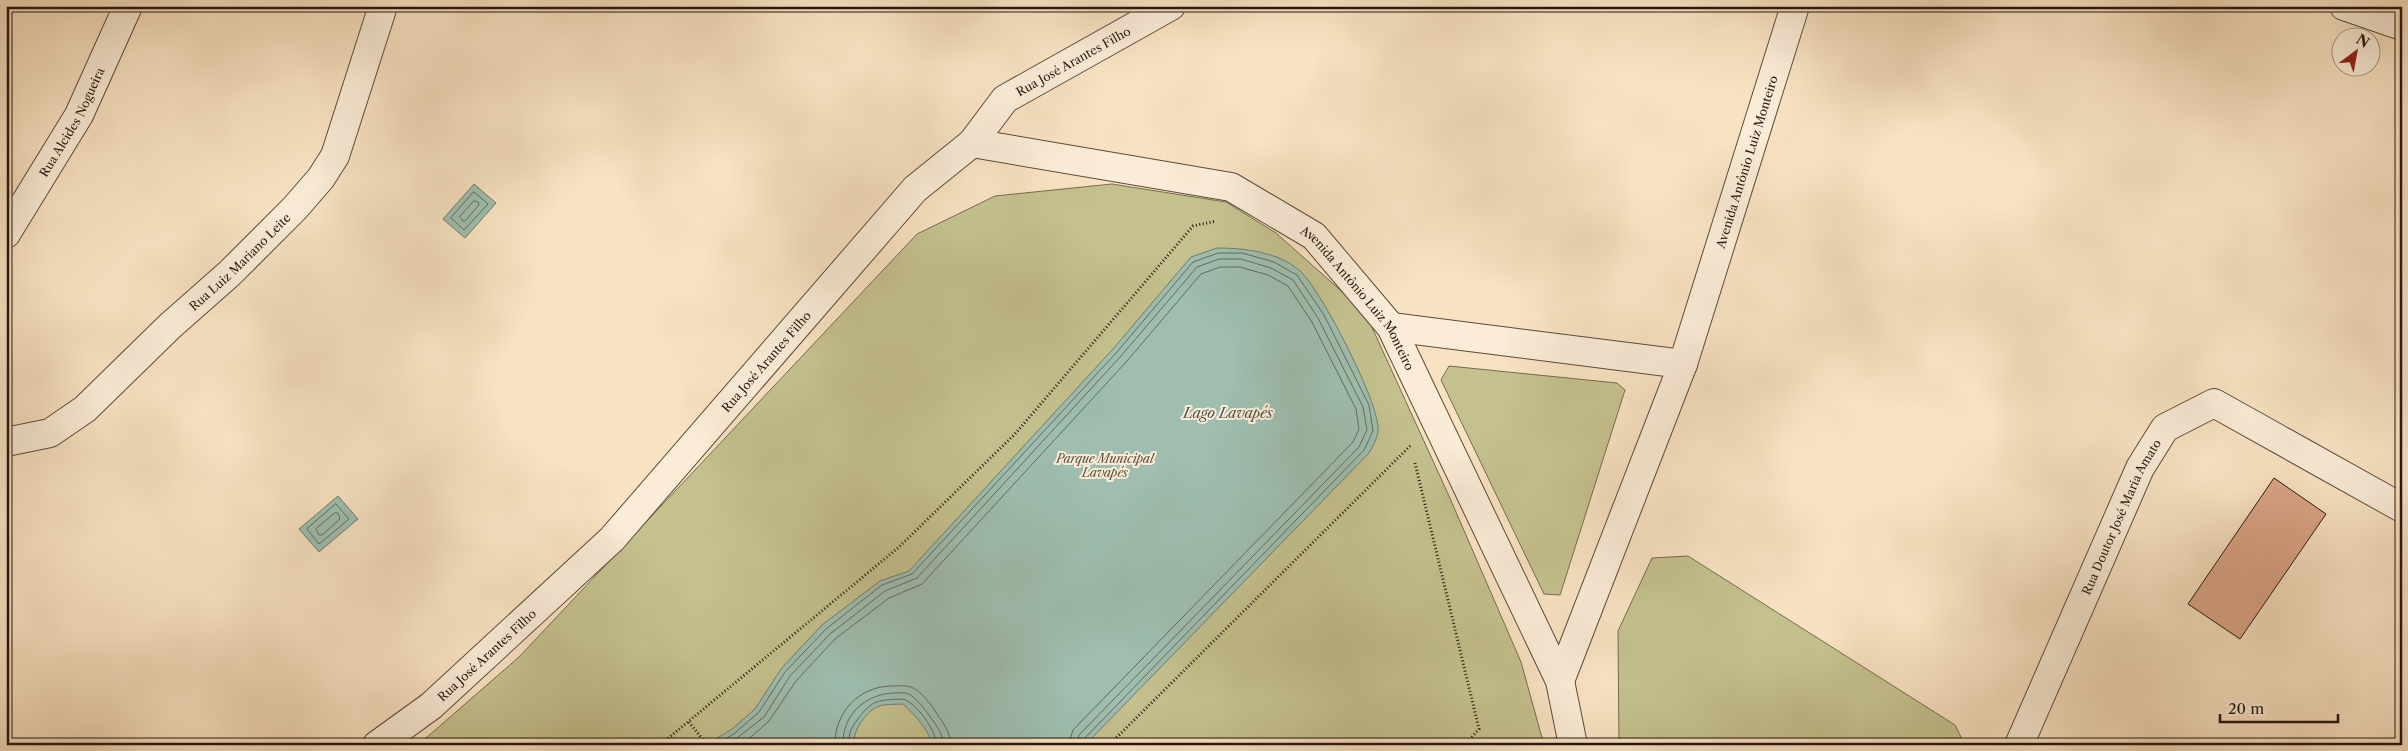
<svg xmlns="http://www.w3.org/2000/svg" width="2408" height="751" viewBox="0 0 2408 751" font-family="'Libre Caslon Text',serif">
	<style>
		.green { fill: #c4c18e; stroke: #746c4f }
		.water { fill: #9ebeaf; stroke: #6e7b6f }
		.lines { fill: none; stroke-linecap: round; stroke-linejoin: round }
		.shore { stroke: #626a60; stroke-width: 1 }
		.building { fill: #dba487; stroke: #251710 }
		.minor-casing { stroke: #5a4a3c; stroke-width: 30 }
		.path { stroke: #251710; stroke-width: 3; stroke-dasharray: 1 2.5; stroke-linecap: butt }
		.minor { stroke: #faecd7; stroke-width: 28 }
		.labels { text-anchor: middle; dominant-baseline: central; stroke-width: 4; stroke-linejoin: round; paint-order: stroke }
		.street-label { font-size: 12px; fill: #251710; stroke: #faecd7 }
		.park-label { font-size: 12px; font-style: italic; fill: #5d523c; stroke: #faecd7 }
		.water-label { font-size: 14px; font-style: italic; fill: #4f5148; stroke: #faecd7 }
	</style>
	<rect width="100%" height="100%" fill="#f8e2c2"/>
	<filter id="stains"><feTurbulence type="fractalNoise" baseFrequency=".004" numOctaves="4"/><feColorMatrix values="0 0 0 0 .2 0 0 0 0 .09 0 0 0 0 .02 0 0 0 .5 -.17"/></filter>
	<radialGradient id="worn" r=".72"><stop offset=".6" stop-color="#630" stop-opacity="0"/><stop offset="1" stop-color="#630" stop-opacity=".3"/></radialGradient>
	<g class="green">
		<polygon points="1112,184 1226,202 1276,233 1365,312 1449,496 1521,662 1544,745 418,745 519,657 917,234 995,196"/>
		<polygon points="1449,366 1617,383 1625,390 1560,595 1544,594 1441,380"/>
		<polygon points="1688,556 1955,725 1965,745 1619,745 1618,631 1652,558"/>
	</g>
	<g class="water">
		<polygon points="474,184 496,203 465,238 443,219"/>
		<path d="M1217,248C1244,248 1279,252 1300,271C1320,288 1382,407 1378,432C1377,439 1372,447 1369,453L1085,745H933C927,728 916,716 903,704C880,705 875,703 861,722C856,731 854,734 854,745H706L732,729L755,709L781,669L822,625L880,581L909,571L1113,349L1191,257Z"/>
		<polygon points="338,496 358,519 319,552 299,529"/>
	</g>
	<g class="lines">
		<g class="shore">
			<polygon points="474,192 488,204 464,230 451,218"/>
			<polygon points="474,201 478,202 479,205 465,221 463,221 460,217"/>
			<polygon points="336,504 349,519 319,544 307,529"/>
			<polygon points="335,513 338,513 340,519 322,535 319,535 316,529"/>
			<polyline points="716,745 735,733 759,712 785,672 826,629 882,585 912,574 1117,352 1193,262 1218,253 1242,253 1274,262 1297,275 1324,315 1369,405 1373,431 1364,450 1084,739 1082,745"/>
			<polyline points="728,745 764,717 790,676 830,634 885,591 917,578 1121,356 1197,267 1219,259 1241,259 1271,268 1293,280 1318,318 1363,407 1367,430 1359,447 1079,735 1076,745"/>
			<polyline points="742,745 769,721 796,681 835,639 889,598 922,584 1127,361 1201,274 1220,267 1240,267 1268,275 1288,286 1312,322 1356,409 1359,429 1353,442 1073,730 1068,745"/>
			<path d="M835,745C834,713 859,686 892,686C898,686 905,685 911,687C921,691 931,704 937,714C944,724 950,732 951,745"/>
			<path d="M843,745C842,715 865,694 894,693C898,693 904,692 909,694C917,699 925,709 930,717C937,726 943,734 943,745"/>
			<path d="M849,745C848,733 851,728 858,719C872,699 880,700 903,699C918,704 935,730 937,745"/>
		</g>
	</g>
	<polygon class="building" points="2274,478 2326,514 2240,639 2188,604"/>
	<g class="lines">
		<defs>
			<g id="minor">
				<polyline points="2344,6 2402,26"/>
				<path id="s1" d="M972,143L1231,187L1314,236L1391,327L1560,681L1573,745"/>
				<path id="s2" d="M6,234L79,115L128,6"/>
				<polyline points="1391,327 1683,364"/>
				<path id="s3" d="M6,442L50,433L85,409L170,326L230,273L295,208L321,178L335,156L383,6"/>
				<path id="s4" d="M1560,681L1683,364L1795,6"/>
				<path id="s5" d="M377,745L431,706L612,539L915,189L972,143L1005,99L1171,6"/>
				<path id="s6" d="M2019,745L2140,468L2165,428L2214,403L2402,508"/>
			</g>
		</defs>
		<use href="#minor" class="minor-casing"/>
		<g class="path">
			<polyline points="1415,463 1479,729 1465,745"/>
			<polyline points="689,722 707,745"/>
			<polyline points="660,745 899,547 1015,434 1193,226 1216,221"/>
			<polyline points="1109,745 1411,445"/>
			<polyline points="1444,745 1448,745"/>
		</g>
		<use href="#minor" class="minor"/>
	</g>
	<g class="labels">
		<g class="street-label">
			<text stroke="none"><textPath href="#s5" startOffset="982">Rua José Arantes Filho</textPath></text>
			<text stroke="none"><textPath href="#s2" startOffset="130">Rua Alcides Nogueira</textPath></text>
			<text stroke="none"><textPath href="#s4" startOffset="552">Avenida Antônio Luiz Monteiro</textPath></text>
			<text stroke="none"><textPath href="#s3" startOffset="301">Rua Luiz Mariano Leite</textPath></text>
			<text stroke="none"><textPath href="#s1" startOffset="435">Avenida Antônio Luiz Monteiro</textPath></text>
			<text stroke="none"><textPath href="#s5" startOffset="548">Rua José Arantes Filho</textPath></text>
			<text stroke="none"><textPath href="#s6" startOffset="250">Rua Doutor José Maria Amato</textPath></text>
			<text stroke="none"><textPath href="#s5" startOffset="142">Rua José Arantes Filho</textPath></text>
		</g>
		<g class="park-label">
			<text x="1105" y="458">Parque Municipal<tspan x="1105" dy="14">Lavapés</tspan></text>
		</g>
		<g class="water-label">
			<text x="1228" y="413">Lago Lavapés</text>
		</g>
	</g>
	<rect width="2408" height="751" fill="none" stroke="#f8e2c2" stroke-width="25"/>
	<rect x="8" y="8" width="2393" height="736" fill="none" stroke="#251710" stroke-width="2.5"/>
	<rect x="12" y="12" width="2383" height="726" fill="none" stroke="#251710"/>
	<g transform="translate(2356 52) rotate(32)"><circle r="24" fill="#faecd7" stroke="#a59787"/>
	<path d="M0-4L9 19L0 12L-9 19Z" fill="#8f2418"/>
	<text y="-8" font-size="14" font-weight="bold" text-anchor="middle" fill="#251710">N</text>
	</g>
	<path d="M2220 714v8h118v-8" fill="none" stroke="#251710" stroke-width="2.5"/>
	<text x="2228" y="714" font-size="15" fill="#251710" stroke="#faecd7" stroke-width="4" paint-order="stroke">20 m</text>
	<rect width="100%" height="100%" filter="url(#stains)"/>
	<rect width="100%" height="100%" fill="url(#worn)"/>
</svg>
